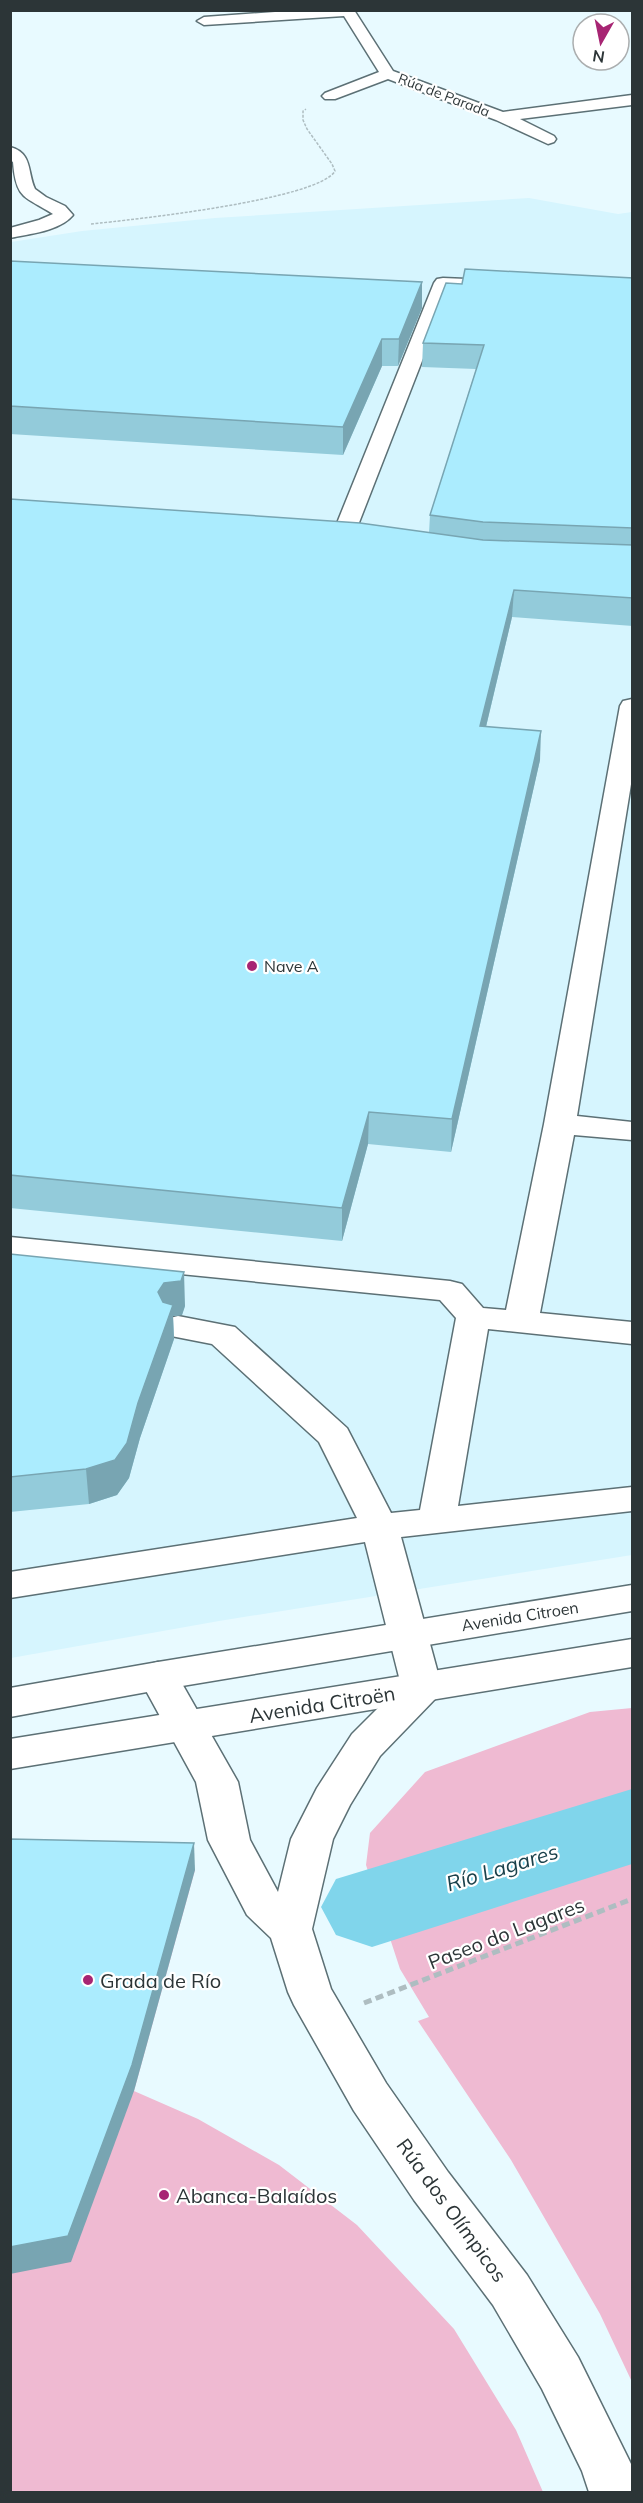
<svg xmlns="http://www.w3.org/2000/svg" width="643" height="2503" viewBox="0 0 643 2503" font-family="Mulish,sans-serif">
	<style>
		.built { fill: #d6f5fe }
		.green { fill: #efbad2 }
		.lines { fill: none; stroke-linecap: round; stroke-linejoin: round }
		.river { fill: #80d5eb; fill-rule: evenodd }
		.minor-casing { stroke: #5c7075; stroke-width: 3 }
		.major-casing { stroke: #5c7075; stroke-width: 3 }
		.path-far1 { stroke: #aebdc1; stroke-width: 1.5; stroke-dasharray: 3 1.5; stroke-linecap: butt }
		.path { stroke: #aebdc1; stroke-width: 5; stroke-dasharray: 8 4.5; stroke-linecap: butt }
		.minor { fill: #fff; fill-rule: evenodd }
		.major { fill: #fff; fill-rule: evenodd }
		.wall { fill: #93cbda }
		.shaded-wall { fill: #78a5b2 }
		.building { fill: #abecfe; stroke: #78a5b2; stroke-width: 1.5 }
		.poi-dot { fill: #a72573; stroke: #fff; stroke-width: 2 }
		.labels { text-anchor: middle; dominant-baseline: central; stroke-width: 4.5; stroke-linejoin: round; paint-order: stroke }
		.far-street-label { font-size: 14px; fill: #2c3537; stroke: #fff }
		.poi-label { font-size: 16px; fill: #2c3537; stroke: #fff; text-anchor: start }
		.street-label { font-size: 16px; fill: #2c3537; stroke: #fff }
		.near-street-label { font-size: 20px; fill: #2c3537; stroke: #fff }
		.near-poi-label { font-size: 20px; fill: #2c3537; stroke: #fff; text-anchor: start }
		.near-water-label { font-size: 21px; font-style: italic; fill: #1a414b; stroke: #fff }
	</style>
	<rect width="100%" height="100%" fill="#e8faff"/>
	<polygon class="built" points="529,198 618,214 632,212 632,1555 219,1621 11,1658 11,242 82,231 215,218"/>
	<g class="green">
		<polygon points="632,1708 632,2382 600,2314 511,2160 418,2021 429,2017 400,1969 366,1865 370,1833 425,1772 590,1712"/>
		<polygon points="11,1865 195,1870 134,2091 198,2119 279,2165 357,2225 454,2329 516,2430 543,2492 11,2492"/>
	</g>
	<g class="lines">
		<polygon class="river" points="632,1789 632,1864 372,1947 336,1935 321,1907 336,1879"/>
		<defs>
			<g id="minor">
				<polygon points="303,10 354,10 393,71 503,112 632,95 632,105 520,119 554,136 556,139 554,142 548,144 496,120 388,79 335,99 325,99 322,96 325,93 379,72 344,16 204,25 197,21 204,17"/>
				<path d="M10,147C33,153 27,172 35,189L46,197L65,206L73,215C60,231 29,234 10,238V228L39,220L53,214C25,196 16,200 13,162L10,160Z"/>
				<polygon points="443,278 490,280 496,282 499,286 496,290 490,292 450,289 353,538 350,543 342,545 334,543 331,538 434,283 437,279"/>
				<polygon points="632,699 632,778 577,1116 632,1122 632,1140 574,1135 540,1313 632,1322 632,1344 488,1329 458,1506 632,1487 632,1511 401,1537 442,1688 436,1698 380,1756 350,1805 333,1839 312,1929 331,1989 386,2083 448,2172 527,2275 578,2357 632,2466 632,2492 589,2492 582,2471 542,2389 493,2305 414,2200 354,2111 294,2005 288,1992 271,1938 247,1915 208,1840 196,1782 138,1676 144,1666 158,1662 172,1666 238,1782 250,1840 278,1892 291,1839 317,1788 352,1734 401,1685 365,1542 10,1598 10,1572 357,1518 319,1442 212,1344 166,1335 161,1327 166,1319 178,1316 235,1327 347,1428 391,1513 420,1510 456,1318 440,1300 10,1257 10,1237 450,1281 462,1284 483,1308 506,1310 544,1124 620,706 623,701"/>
			</g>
			<g id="major">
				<polygon points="632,1585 632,1611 158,1690 10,1717 10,1688 158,1662"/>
				<polygon points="632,1639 632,1667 10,1769 10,1739"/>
			</g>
		</defs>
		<use href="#minor" class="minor-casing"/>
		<use href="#major" class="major-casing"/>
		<path class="path-far1" d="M91,224C130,220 318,200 335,171L332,164L307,129L303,120V111L306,109"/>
		<polyline class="path" points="364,2003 632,1899"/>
		<use href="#minor" class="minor"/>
		<use href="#major" class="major"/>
	</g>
	<g class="wall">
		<polygon points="10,261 422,308 398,366 382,366 343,455 10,434"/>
		<polygon points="633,278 633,626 512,617 486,727 540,760 451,1152 368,1144 342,1241 10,1208 10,499 429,533 430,515 476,369 422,367 423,343 462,284"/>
		<polygon points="10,1254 185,1306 182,1315 173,1316 174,1339 140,1438 129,1478 117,1495 89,1504 10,1512"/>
	</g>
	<g class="shaded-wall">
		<polygon points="422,282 422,308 398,366 399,339"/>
		<polygon points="382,339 382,366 343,455 343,427"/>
		<polygon points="514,590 512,617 479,756 480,726"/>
		<polygon points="541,731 540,760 451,1152 452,1119"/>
		<polygon points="369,1112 368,1144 342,1241 342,1208"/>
		<polygon points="184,1272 185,1306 182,1315 173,1316 174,1339 140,1438 129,1478 117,1495 89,1504 86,1469 158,1292 164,1283"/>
		<polygon points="194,1843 195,1870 134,2091 71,2262 10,2274 10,2247"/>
	</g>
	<g class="building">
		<polygon points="10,261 422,282 399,339 382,339 343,427 10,406"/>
		<polygon points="465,269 633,278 633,528 483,522 430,515 484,345 423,343 446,283 462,284"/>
		<polygon points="10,499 360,523 483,540 633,545 633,598 514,590 480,726 541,731 452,1119 369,1112 342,1208 10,1175"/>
		<polygon points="10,1254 184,1272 181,1281 164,1283 158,1292 163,1302 173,1305 138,1403 127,1443 115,1460 86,1469 10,1477"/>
		<polygon points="10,1839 194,1843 132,2065 68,2236 10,2247"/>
	</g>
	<g class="poi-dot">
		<circle cx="252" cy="966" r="6"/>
		<circle cx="88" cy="1980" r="6"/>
		<circle cx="164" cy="2195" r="6"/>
	</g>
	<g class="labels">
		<g class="far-street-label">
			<text transform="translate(444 95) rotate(21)">Rúa de Parada</text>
		</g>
		<g class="poi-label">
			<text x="264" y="966">Nave A</text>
		</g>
		<g class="street-label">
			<text transform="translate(520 1616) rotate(-9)">Avenida Citroen</text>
		</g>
		<g class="near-street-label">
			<text transform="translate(322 1704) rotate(-9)">Avenida Citroën</text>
			<text transform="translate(506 1933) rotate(-21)">Paseo do Lagares</text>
			<text transform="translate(452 2210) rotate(54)">Rúa dos Olímpicos</text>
		</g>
		<g class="near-poi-label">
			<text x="100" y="1980">Grada de Río</text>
			<text x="176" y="2195">Abanca-Balaídos</text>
		</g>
		<g class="near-water-label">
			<text transform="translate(502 1867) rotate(-17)">Río Lagares</text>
		</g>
	</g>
	<rect width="643" height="2503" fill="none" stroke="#2c3537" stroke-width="24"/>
	<g transform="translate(601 42) rotate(189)"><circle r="28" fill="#ffffff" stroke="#abaeaf" stroke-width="1.5"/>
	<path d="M0-4.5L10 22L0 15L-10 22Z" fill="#a72573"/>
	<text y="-9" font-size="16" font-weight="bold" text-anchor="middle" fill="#2c3537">N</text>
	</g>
</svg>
